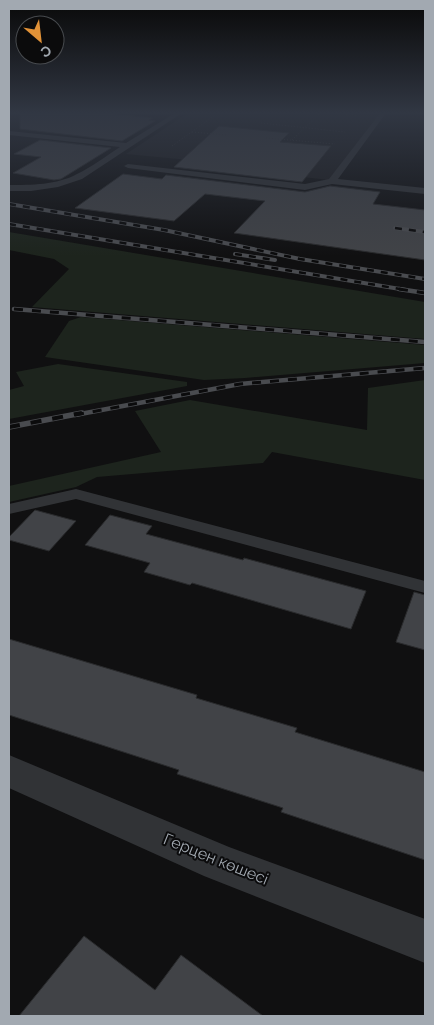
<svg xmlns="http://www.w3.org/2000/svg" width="434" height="1025" viewBox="0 0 434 1025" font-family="Raleway,sans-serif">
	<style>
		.built { fill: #1c1c1e }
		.green { fill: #1d241d }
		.building { fill: #414347; stroke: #2a2b2d }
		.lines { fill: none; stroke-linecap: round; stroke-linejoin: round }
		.path { stroke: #383a3d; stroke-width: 1; stroke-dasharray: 1 2; stroke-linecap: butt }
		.service { fill: #313336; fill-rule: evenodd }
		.tertiary { fill: #313336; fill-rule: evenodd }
		.rail-far2-casing { stroke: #494b4f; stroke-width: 4 }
		.rail-far1-casing { stroke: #494b4f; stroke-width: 4.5 }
		.rail-casing { stroke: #494b4f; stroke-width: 5.5 }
		.rail-far2 { stroke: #0b0b0c; stroke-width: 2.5; stroke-dasharray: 7; stroke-linecap: butt }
		.rail-far1 { stroke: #0b0b0c; stroke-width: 3; stroke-dasharray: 9; stroke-linecap: butt }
		.rail { stroke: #0b0b0c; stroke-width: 4; stroke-dasharray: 11; stroke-linecap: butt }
		.labels { text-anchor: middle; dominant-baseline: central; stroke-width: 4; stroke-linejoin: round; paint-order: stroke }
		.near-street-label { font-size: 16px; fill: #a2a9b1; stroke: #0b0b0c }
	</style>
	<rect width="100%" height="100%" fill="#101011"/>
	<polygon class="built" points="188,113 380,113 329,180 204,166 209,162 126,154"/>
	<g class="green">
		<polygon points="9,232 425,302 425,339 32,307 69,269 54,259 9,250"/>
		<polygon points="81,317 425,345 425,363 245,378 204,380 45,357 69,321"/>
		<polygon points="58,364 187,382 187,386 9,419 9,390 24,386 16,372"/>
		<polygon points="425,380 425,480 272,452 263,463 97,477 76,487 9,502 9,486 161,452 135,411 190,400 367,430 368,388"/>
	</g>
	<g class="building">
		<polygon points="20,113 107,113 153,118 149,120 155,121 122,141 20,129"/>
		<polygon points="219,126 289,133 280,142 331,146 302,182 174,167"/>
		<polygon points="40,140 111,148 61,179 54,180 13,173 41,157 14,154"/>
		<polygon points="123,174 162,179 166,175 305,192 330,186 380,192 373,204 425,210 425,260 234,233 265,201 205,194 174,221 75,208"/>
		<polygon points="35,510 76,521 49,551 9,540 9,537"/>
		<polygon points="110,515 152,526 146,534 243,560 244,558 366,591 351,629 192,583 190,585 144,572 150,563 85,545"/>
		<polygon points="414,592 425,595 425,650 396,642"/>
		<polygon points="9,639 197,695 196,698 297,728 295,732 425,772 425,860 281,812 283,808 177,774 179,770 9,715"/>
		<polygon points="84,936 155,990 181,955 263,1016 19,1016"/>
	</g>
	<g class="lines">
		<g class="path">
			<polyline points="334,113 357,115"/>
			<polyline points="261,123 345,132"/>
			<polyline points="192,132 226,135"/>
			<polyline points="266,138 335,144"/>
			<polyline points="292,140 320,113"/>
			<polyline points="172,146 218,113"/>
		</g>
		<g class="service">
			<path d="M175,113H182L82,179L58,187L31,191H9V185C31,185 57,185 77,174C92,167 106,156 120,147L9,135V131L126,143Z"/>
			<polygon points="380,113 386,113 338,179 425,188 425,194 332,184 305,190 128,168 124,166 128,164 305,184 329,179"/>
			<polygon points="76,489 425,581 425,593 76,499 9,514 9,504"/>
		</g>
		<polygon class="tertiary" points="9,755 229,847 425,919 425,963 204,876 9,788"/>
		<defs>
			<g id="rail-far2">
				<polyline points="9,204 164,230 300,259 425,279"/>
				<polyline points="9,224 406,290"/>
				<polyline points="395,228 425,232"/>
				<polyline points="235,254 275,260"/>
			</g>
			<g id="rail-far1">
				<polyline points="399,289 425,293"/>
				<polyline points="14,309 425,342"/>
				<polyline points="75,415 240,384 425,368"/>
			</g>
			<polyline id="rail" points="9,427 82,413"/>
		</defs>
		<use href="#rail-far2" class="rail-far2-casing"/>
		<use href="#rail-far1" class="rail-far1-casing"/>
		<use href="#rail" class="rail-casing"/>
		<use href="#rail-far2" class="rail-far2"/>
		<use href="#rail-far1" class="rail-far1"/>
		<use href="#rail" class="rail"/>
	</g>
	<linearGradient id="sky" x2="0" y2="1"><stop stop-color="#090909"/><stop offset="0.44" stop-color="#313743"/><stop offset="1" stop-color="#313743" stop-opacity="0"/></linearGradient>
	<rect width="434" height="256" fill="url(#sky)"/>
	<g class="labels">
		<g class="near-street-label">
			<text transform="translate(216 859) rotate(22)">Герцен көшесі</text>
		</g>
	</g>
	<rect width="434" height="1025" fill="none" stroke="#a2a9b1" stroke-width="20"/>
	<g transform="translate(40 40) rotate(152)"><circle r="24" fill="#0b0b0c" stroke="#474a4e"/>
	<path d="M0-4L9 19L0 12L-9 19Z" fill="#e19238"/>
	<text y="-8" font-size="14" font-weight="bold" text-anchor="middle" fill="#a2a9b1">С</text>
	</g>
</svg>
